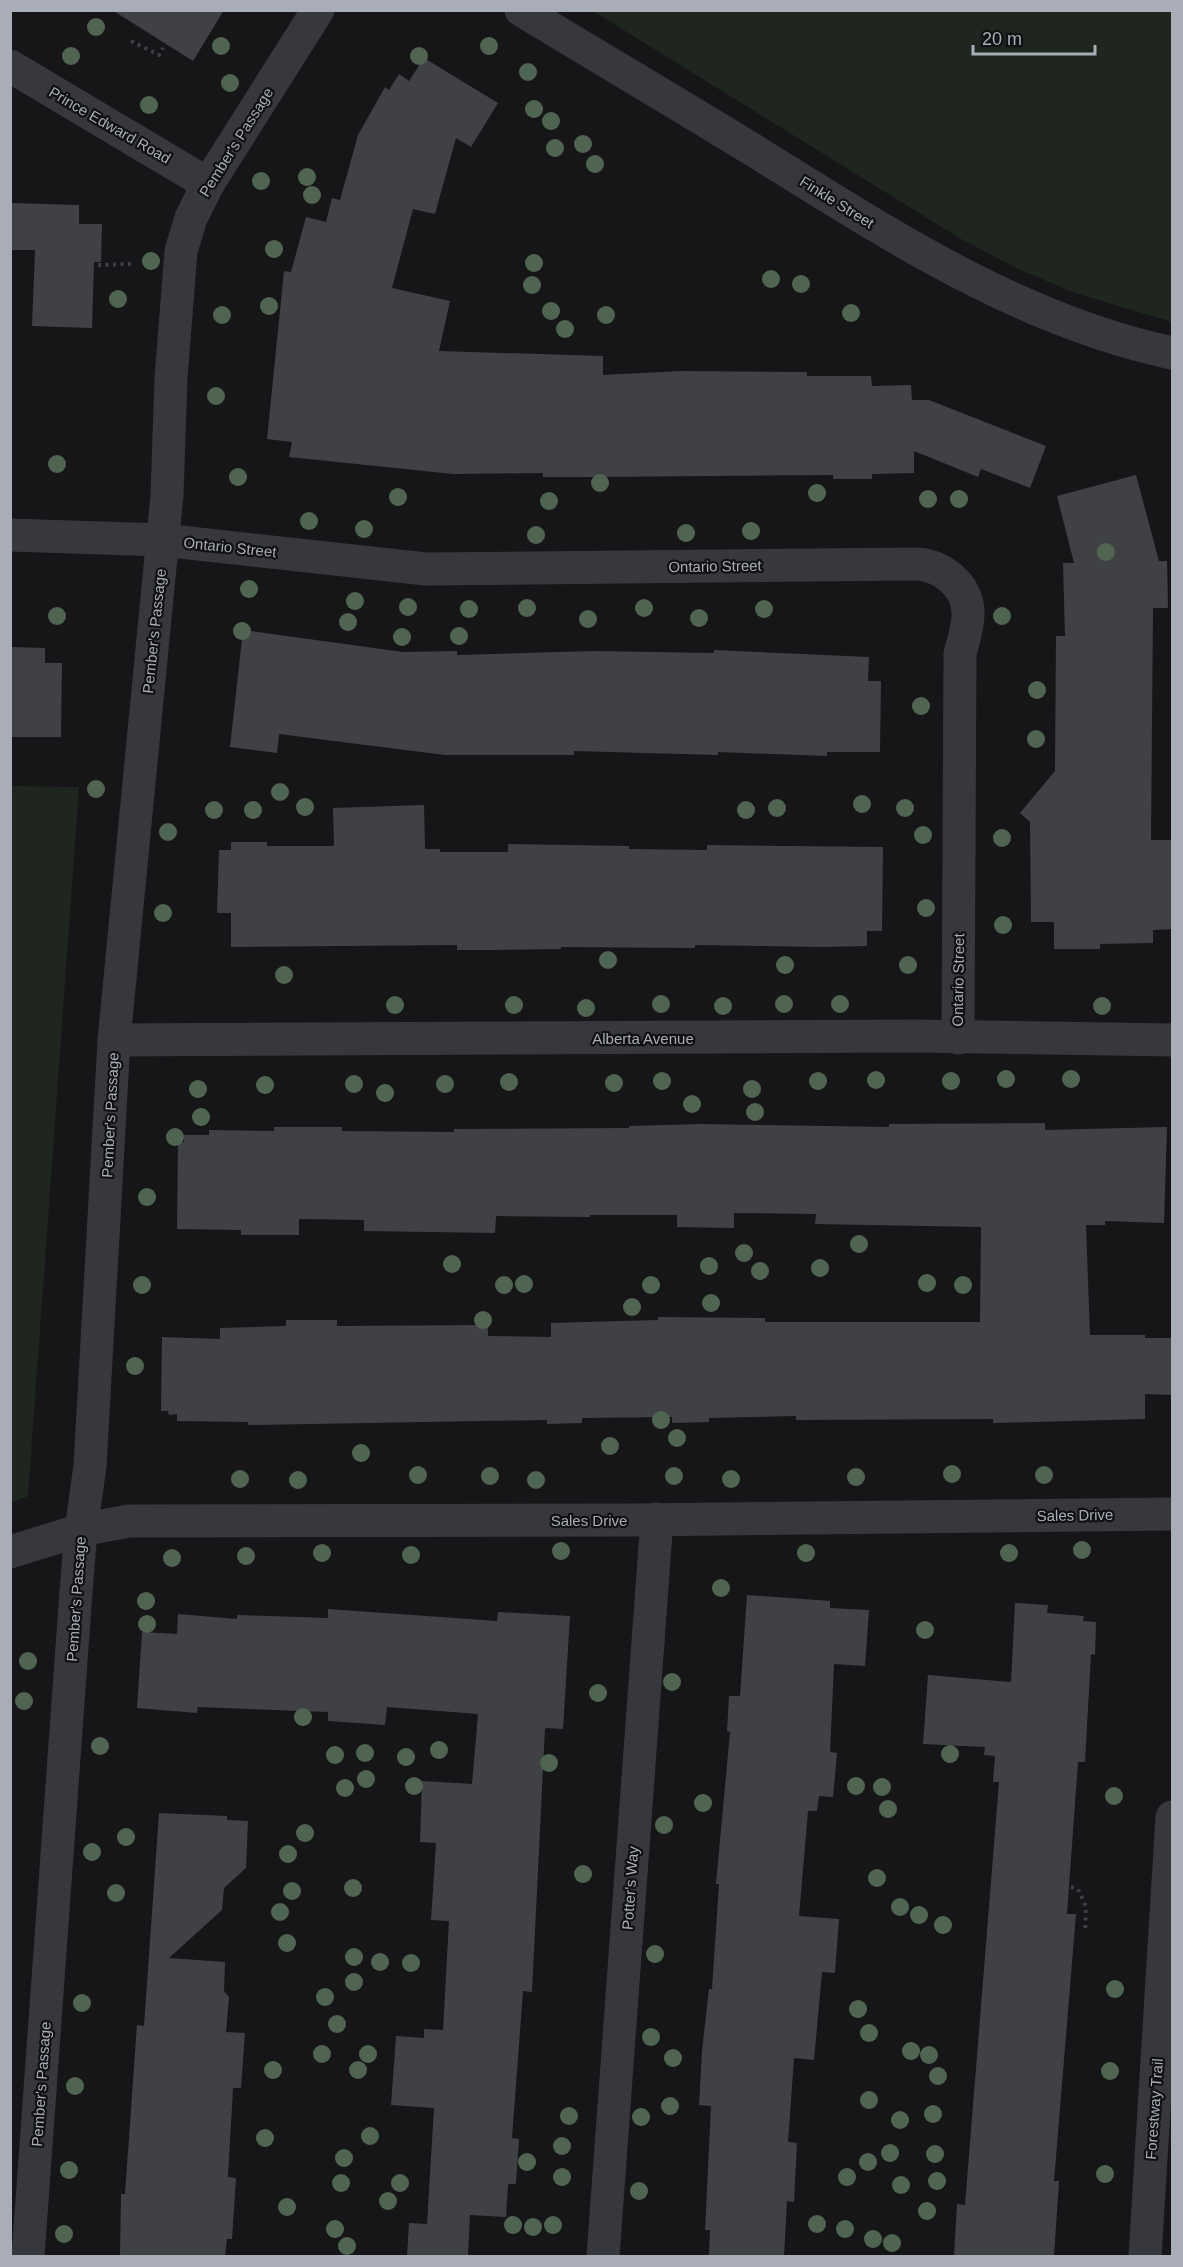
<svg xmlns="http://www.w3.org/2000/svg" width="1183" height="2267" viewBox="0 0 1183 2267" font-family="Helvetica,sans-serif">
	<style>
		.green { fill: #1e261f }
		.building { fill: #404145 }
		.lines { fill: none; stroke-linecap: round; stroke-linejoin: round }
		.path { stroke: #3d3f44; stroke-width: 4; stroke-dasharray: 3 4.5; stroke-linecap: butt }
		.minor { stroke: #37383d; stroke-width: 33 }
		.tree { fill: #506452 }
		.labels { text-anchor: middle; dominant-baseline: central; stroke-width: 4.5; stroke-linejoin: round; paint-order: stroke }
		.street-label { font-size: 15px; fill: #a8adb8; stroke: #111113 }
	</style>
	<rect width="100%" height="100%" fill="#161618"/>
	<g class="green">
		<polygon points="593,11 1172,11 1172,322 1075,293 1018,269 961,239"/>
		<polygon points="11,786 79,787 28,1496 11,1503"/>
	</g>
	<g class="building">
		<polygon points="112,10 224,10 193,61"/>
		<polygon points="424,58 498,103 471,147 456,138 435,214 413,209 392,288 450,301 439,351 603,356 603,375 682,371 807,372 807,376 871,376 872,386 911,385 912,400 929,400 1046,446 1030,488 981,469 978,477 914,451 914,473 872,474 872,479 833,479 833,475 597,477 543,477 543,473 453,474 289,457 292,442 267,439 284,271 291,272 306,217 326,222 332,198 340,200 358,135 385,87 389,90 399,74 409,81"/>
		<polygon points="10,203 79,205 79,224 102,224 101,262 94,262 92,328 32,326 35,250 10,250"/>
		<polygon points="1136,475 1159,561 1167,561 1168,608 1153,608 1151,840 1173,840 1173,929 1153,930 1153,943 1100,944 1100,949 1054,949 1054,922 1031,922 1030,822 1020,813 1055,771 1056,636 1065,636 1063,563 1074,563 1057,496"/>
		<polygon points="243,630 403,652 457,651 457,655 593,651 714,653 714,650 869,657 868,681 881,681 880,752 827,752 827,756 718,752 718,755 574,751 574,755 445,755 279,734 277,753 230,747"/>
		<polygon points="10,647 45,648 45,663 62,663 61,737 10,737"/>
		<polygon points="424,805 425,849 440,849 440,852 508,852 508,844 629,846 629,849 707,850 707,845 883,847 882,931 867,931 867,946 822,947 695,945 695,948 561,947 561,949 487,950 457,950 457,945 231,947 231,913 217,913 219,850 231,850 231,842 267,842 267,846 334,846 333,808"/>
		<polygon points="1045,1123 1045,1130 1167,1127 1164,1223 1105,1221 1105,1225 1086,1225 1090,1335 1145,1335 1145,1338 1173,1338 1173,1395 1145,1394 1145,1419 993,1423 993,1419 796,1420 796,1416 709,1418 709,1422 672,1423 672,1417 582,1418 582,1423 547,1424 547,1420 248,1425 248,1422 177,1421 177,1414 169,1415 168,1411 161,1411 162,1337 220,1339 220,1328 286,1326 286,1320 337,1320 337,1326 488,1325 488,1336 551,1337 551,1323 658,1320 658,1317 765,1318 765,1322 980,1322 981,1227 815,1224 816,1214 734,1213 734,1228 677,1227 677,1215 590,1215 590,1217 496,1216 495,1233 364,1231 364,1220 299,1219 299,1235 241,1235 241,1230 177,1229 178,1142 184,1142 184,1135 209,1135 209,1130 274,1131 274,1127 342,1127 342,1131 454,1132 454,1129 629,1128 629,1126 701,1124 889,1127 889,1124"/>
		<polygon points="747,1595 830,1601 830,1608 869,1610 865,1666 834,1664 830,1752 837,1753 833,1797 819,1796 817,1811 808,1811 799,1916 839,1919 835,1973 822,1972 814,2060 794,2058 788,2142 797,2143 794,2202 787,2201 784,2256 709,2256 710,2230 705,2230 711,2106 699,2105 702,2051 709,1989 712,1989 719,1884 716,1884 730,1732 727,1731 729,1696 740,1696"/>
		<polygon points="1015,1603 1048,1605 1047,1613 1084,1616 1083,1621 1096,1622 1095,1655 1091,1654 1085,1762 1078,1762 1067,1914 1076,1914 1054,2181 1059,2181 1054,2256 954,2256 957,2204 965,2205 999,1782 993,1782 995,1756 984,1755 985,1747 923,1744 928,1675 1011,1682"/>
		<polygon points="328,1609 497,1621 498,1612 570,1616 563,1729 545,1728 532,1992 523,1991 512,2138 519,2139 516,2184 508,2184 506,2217 470,2215 468,2256 407,2256 409,2223 427,2224 434,2108 391,2105 396,2036 424,2038 424,2029 443,2030 449,1921 431,1920 436,1843 420,1842 422,1781 472,1784 478,1714 387,1707 385,1725 328,1721 328,1712 198,1707 197,1713 137,1708 142,1632 177,1634 178,1614 237,1619 237,1615 328,1618"/>
		<polygon points="159,1813 227,1816 227,1820 248,1821 246,1868 224,1888 222,1910 169,1958 225,1962 224,1991 229,1997 226,2032 245,2033 241,2088 233,2088 228,2177 236,2178 232,2239 227,2239 225,2256 120,2256 121,2194 125,2194 137,2025 144,2026"/>
	</g>
	<g class="lines">
		<g class="path">
			<polyline points="131,41 159,55 163,48"/>
			<polyline points="98,265 132,264"/>
			<polyline points="1071,1887 1078,1889 1086,1907 1085,1932"/>
		</g>
		<g class="minor">
			<path d="M521,10C600,58 680,105 758,153C888,234 1021,321 1172,353"/>
			<polyline points="10,66 208,184"/>
			<path d="M10,535L162,540L426,569L914,564C940,564 967,584 968,612C969,625 963,641 960,654L958,1038"/>
			<polyline points="114,1040 915,1036 1172,1040"/>
			<polyline points="10,1552 81,1530 129,1521 636,1520 1172,1514"/>
			<polyline points="28,2256 76,1592 81,1530 90,1466 114,1040 167,495 171,378 181,251 191,218 208,184 318,10"/>
			<polyline points="603,2256 657,1519"/>
			<polyline points="1145,2256 1172,1817"/>
		</g>
	</g>
	<g class="tree">
		<circle cx="96" cy="27" r="9"/>
		<circle cx="221" cy="46" r="9"/>
		<circle cx="489" cy="46" r="9"/>
		<circle cx="71" cy="56" r="9"/>
		<circle cx="419" cy="56" r="9"/>
		<circle cx="528" cy="72" r="9"/>
		<circle cx="230" cy="83" r="9"/>
		<circle cx="149" cy="105" r="9"/>
		<circle cx="534" cy="109" r="9"/>
		<circle cx="551" cy="121" r="9"/>
		<circle cx="583" cy="144" r="9"/>
		<circle cx="555" cy="148" r="9"/>
		<circle cx="595" cy="164" r="9"/>
		<circle cx="307" cy="177" r="9"/>
		<circle cx="261" cy="181" r="9"/>
		<circle cx="312" cy="195" r="9"/>
		<circle cx="274" cy="249" r="9"/>
		<circle cx="151" cy="261" r="9"/>
		<circle cx="534" cy="263" r="9"/>
		<circle cx="771" cy="279" r="9"/>
		<circle cx="801" cy="284" r="9"/>
		<circle cx="532" cy="285" r="9"/>
		<circle cx="118" cy="299" r="9"/>
		<circle cx="269" cy="306" r="9"/>
		<circle cx="551" cy="311" r="9"/>
		<circle cx="851" cy="313" r="9"/>
		<circle cx="222" cy="315" r="9"/>
		<circle cx="606" cy="315" r="9"/>
		<circle cx="565" cy="329" r="9"/>
		<circle cx="216" cy="396" r="9"/>
		<circle cx="57" cy="464" r="9"/>
		<circle cx="238" cy="477" r="9"/>
		<circle cx="600" cy="483" r="9"/>
		<circle cx="817" cy="493" r="9"/>
		<circle cx="398" cy="497" r="9"/>
		<circle cx="928" cy="499" r="9"/>
		<circle cx="959" cy="499" r="9"/>
		<circle cx="549" cy="501" r="9"/>
		<circle cx="309" cy="521" r="9"/>
		<circle cx="364" cy="529" r="9"/>
		<circle cx="751" cy="531" r="9"/>
		<circle cx="686" cy="533" r="9"/>
		<circle cx="536" cy="535" r="9"/>
		<circle cx="1106" cy="552" r="9"/>
		<circle cx="249" cy="589" r="9"/>
		<circle cx="355" cy="601" r="9"/>
		<circle cx="408" cy="607" r="9"/>
		<circle cx="527" cy="608" r="9"/>
		<circle cx="644" cy="608" r="9"/>
		<circle cx="469" cy="609" r="9"/>
		<circle cx="764" cy="609" r="9"/>
		<circle cx="57" cy="616" r="9"/>
		<circle cx="1002" cy="616" r="9"/>
		<circle cx="699" cy="618" r="9"/>
		<circle cx="588" cy="619" r="9"/>
		<circle cx="348" cy="622" r="9"/>
		<circle cx="242" cy="631" r="9"/>
		<circle cx="459" cy="636" r="9"/>
		<circle cx="402" cy="637" r="9"/>
		<circle cx="1037" cy="690" r="9"/>
		<circle cx="921" cy="706" r="9"/>
		<circle cx="1036" cy="739" r="9"/>
		<circle cx="96" cy="789" r="9"/>
		<circle cx="280" cy="792" r="9"/>
		<circle cx="862" cy="804" r="9"/>
		<circle cx="305" cy="807" r="9"/>
		<circle cx="777" cy="808" r="9"/>
		<circle cx="905" cy="808" r="9"/>
		<circle cx="214" cy="810" r="9"/>
		<circle cx="253" cy="810" r="9"/>
		<circle cx="746" cy="810" r="9"/>
		<circle cx="168" cy="832" r="9"/>
		<circle cx="923" cy="835" r="9"/>
		<circle cx="1002" cy="838" r="9"/>
		<circle cx="926" cy="908" r="9"/>
		<circle cx="163" cy="913" r="9"/>
		<circle cx="1003" cy="925" r="9"/>
		<circle cx="608" cy="960" r="9"/>
		<circle cx="785" cy="965" r="9"/>
		<circle cx="908" cy="965" r="9"/>
		<circle cx="284" cy="975" r="9"/>
		<circle cx="661" cy="1004" r="9"/>
		<circle cx="784" cy="1004" r="9"/>
		<circle cx="840" cy="1004" r="9"/>
		<circle cx="395" cy="1005" r="9"/>
		<circle cx="514" cy="1005" r="9"/>
		<circle cx="723" cy="1006" r="9"/>
		<circle cx="1102" cy="1006" r="9"/>
		<circle cx="586" cy="1008" r="9"/>
		<circle cx="1006" cy="1079" r="9"/>
		<circle cx="1071" cy="1079" r="9"/>
		<circle cx="876" cy="1080" r="9"/>
		<circle cx="662" cy="1081" r="9"/>
		<circle cx="818" cy="1081" r="9"/>
		<circle cx="951" cy="1081" r="9"/>
		<circle cx="509" cy="1082" r="9"/>
		<circle cx="614" cy="1083" r="9"/>
		<circle cx="354" cy="1084" r="9"/>
		<circle cx="445" cy="1084" r="9"/>
		<circle cx="265" cy="1085" r="9"/>
		<circle cx="198" cy="1089" r="9"/>
		<circle cx="752" cy="1089" r="9"/>
		<circle cx="385" cy="1093" r="9"/>
		<circle cx="692" cy="1104" r="9"/>
		<circle cx="755" cy="1112" r="9"/>
		<circle cx="201" cy="1117" r="9"/>
		<circle cx="175" cy="1137" r="9"/>
		<circle cx="147" cy="1197" r="9"/>
		<circle cx="859" cy="1244" r="9"/>
		<circle cx="744" cy="1253" r="9"/>
		<circle cx="452" cy="1264" r="9"/>
		<circle cx="709" cy="1266" r="9"/>
		<circle cx="820" cy="1268" r="9"/>
		<circle cx="760" cy="1271" r="9"/>
		<circle cx="927" cy="1283" r="9"/>
		<circle cx="524" cy="1284" r="9"/>
		<circle cx="142" cy="1285" r="9"/>
		<circle cx="504" cy="1285" r="9"/>
		<circle cx="651" cy="1285" r="9"/>
		<circle cx="963" cy="1285" r="9"/>
		<circle cx="711" cy="1303" r="9"/>
		<circle cx="632" cy="1307" r="9"/>
		<circle cx="483" cy="1320" r="9"/>
		<circle cx="135" cy="1366" r="9"/>
		<circle cx="661" cy="1420" r="9"/>
		<circle cx="677" cy="1438" r="9"/>
		<circle cx="610" cy="1446" r="9"/>
		<circle cx="361" cy="1453" r="9"/>
		<circle cx="952" cy="1474" r="9"/>
		<circle cx="418" cy="1475" r="9"/>
		<circle cx="1044" cy="1475" r="9"/>
		<circle cx="490" cy="1476" r="9"/>
		<circle cx="674" cy="1476" r="9"/>
		<circle cx="856" cy="1477" r="9"/>
		<circle cx="240" cy="1479" r="9"/>
		<circle cx="731" cy="1479" r="9"/>
		<circle cx="298" cy="1480" r="9"/>
		<circle cx="536" cy="1480" r="9"/>
		<circle cx="1082" cy="1550" r="9"/>
		<circle cx="561" cy="1551" r="9"/>
		<circle cx="322" cy="1553" r="9"/>
		<circle cx="806" cy="1553" r="9"/>
		<circle cx="1009" cy="1553" r="9"/>
		<circle cx="411" cy="1555" r="9"/>
		<circle cx="246" cy="1556" r="9"/>
		<circle cx="172" cy="1558" r="9"/>
		<circle cx="721" cy="1588" r="9"/>
		<circle cx="146" cy="1601" r="9"/>
		<circle cx="147" cy="1624" r="9"/>
		<circle cx="925" cy="1630" r="9"/>
		<circle cx="28" cy="1661" r="9"/>
		<circle cx="672" cy="1682" r="9"/>
		<circle cx="598" cy="1693" r="9"/>
		<circle cx="24" cy="1701" r="9"/>
		<circle cx="303" cy="1717" r="9"/>
		<circle cx="100" cy="1746" r="9"/>
		<circle cx="439" cy="1750" r="9"/>
		<circle cx="365" cy="1753" r="9"/>
		<circle cx="950" cy="1754" r="9"/>
		<circle cx="335" cy="1755" r="9"/>
		<circle cx="406" cy="1757" r="9"/>
		<circle cx="549" cy="1763" r="9"/>
		<circle cx="366" cy="1779" r="9"/>
		<circle cx="414" cy="1786" r="9"/>
		<circle cx="856" cy="1786" r="9"/>
		<circle cx="882" cy="1787" r="9"/>
		<circle cx="345" cy="1788" r="9"/>
		<circle cx="1114" cy="1796" r="9"/>
		<circle cx="703" cy="1803" r="9"/>
		<circle cx="888" cy="1809" r="9"/>
		<circle cx="664" cy="1825" r="9"/>
		<circle cx="305" cy="1833" r="9"/>
		<circle cx="126" cy="1837" r="9"/>
		<circle cx="92" cy="1852" r="9"/>
		<circle cx="288" cy="1854" r="9"/>
		<circle cx="583" cy="1874" r="9"/>
		<circle cx="877" cy="1878" r="9"/>
		<circle cx="353" cy="1888" r="9"/>
		<circle cx="292" cy="1891" r="9"/>
		<circle cx="116" cy="1893" r="9"/>
		<circle cx="900" cy="1907" r="9"/>
		<circle cx="280" cy="1912" r="9"/>
		<circle cx="919" cy="1915" r="9"/>
		<circle cx="943" cy="1925" r="9"/>
		<circle cx="287" cy="1943" r="9"/>
		<circle cx="655" cy="1954" r="9"/>
		<circle cx="354" cy="1957" r="9"/>
		<circle cx="380" cy="1962" r="9"/>
		<circle cx="411" cy="1963" r="9"/>
		<circle cx="354" cy="1982" r="9"/>
		<circle cx="1115" cy="1989" r="9"/>
		<circle cx="325" cy="1997" r="9"/>
		<circle cx="82" cy="2003" r="9"/>
		<circle cx="858" cy="2009" r="9"/>
		<circle cx="337" cy="2024" r="9"/>
		<circle cx="869" cy="2033" r="9"/>
		<circle cx="651" cy="2037" r="9"/>
		<circle cx="911" cy="2051" r="9"/>
		<circle cx="322" cy="2054" r="9"/>
		<circle cx="368" cy="2054" r="9"/>
		<circle cx="929" cy="2055" r="9"/>
		<circle cx="673" cy="2058" r="9"/>
		<circle cx="273" cy="2070" r="9"/>
		<circle cx="358" cy="2070" r="9"/>
		<circle cx="1110" cy="2071" r="9"/>
		<circle cx="938" cy="2076" r="9"/>
		<circle cx="75" cy="2086" r="9"/>
		<circle cx="869" cy="2100" r="9"/>
		<circle cx="670" cy="2106" r="9"/>
		<circle cx="933" cy="2114" r="9"/>
		<circle cx="569" cy="2116" r="9"/>
		<circle cx="641" cy="2117" r="9"/>
		<circle cx="900" cy="2120" r="9"/>
		<circle cx="370" cy="2136" r="9"/>
		<circle cx="265" cy="2138" r="9"/>
		<circle cx="562" cy="2146" r="9"/>
		<circle cx="890" cy="2153" r="9"/>
		<circle cx="935" cy="2154" r="9"/>
		<circle cx="344" cy="2158" r="9"/>
		<circle cx="527" cy="2162" r="9"/>
		<circle cx="868" cy="2162" r="9"/>
		<circle cx="69" cy="2170" r="9"/>
		<circle cx="1105" cy="2174" r="9"/>
		<circle cx="562" cy="2177" r="9"/>
		<circle cx="847" cy="2177" r="9"/>
		<circle cx="937" cy="2181" r="9"/>
		<circle cx="341" cy="2183" r="9"/>
		<circle cx="400" cy="2183" r="9"/>
		<circle cx="901" cy="2185" r="9"/>
		<circle cx="639" cy="2191" r="9"/>
		<circle cx="388" cy="2201" r="9"/>
		<circle cx="287" cy="2207" r="9"/>
		<circle cx="927" cy="2211" r="9"/>
		<circle cx="817" cy="2224" r="9"/>
		<circle cx="513" cy="2225" r="9"/>
		<circle cx="553" cy="2225" r="9"/>
		<circle cx="533" cy="2227" r="9"/>
		<circle cx="335" cy="2229" r="9"/>
		<circle cx="845" cy="2229" r="9"/>
		<circle cx="64" cy="2234" r="9"/>
		<circle cx="873" cy="2239" r="9"/>
		<circle cx="892" cy="2243" r="9"/>
		<circle cx="347" cy="2246" r="9"/>
	</g>
	<g class="labels">
		<g class="street-label">
			<text transform="translate(110 125) rotate(30)">Prince Edward Road</text>
			<text transform="translate(236 142) rotate(-58)">Pember's Passage</text>
			<text transform="translate(837 202) rotate(32)">Finkle Street</text>
			<text transform="translate(230 547) rotate(6)">Ontario Street</text>
			<text transform="translate(715 566) rotate(-1)">Ontario Street</text>
			<text transform="translate(154 631) rotate(-84)">Pember's Passage</text>
			<text transform="translate(958 980) rotate(-89)">Ontario Street</text>
			<text x="643" y="1038">Alberta Avenue</text>
			<text transform="translate(110 1115) rotate(-87)">Pember's Passage</text>
			<text transform="translate(1075 1515) rotate(-1)">Sales Drive</text>
			<text x="589" y="1520">Sales Drive</text>
			<text transform="translate(76 1599) rotate(-86)">Pember's Passage</text>
			<text transform="translate(630 1888) rotate(-86)">Potter's Way</text>
			<text transform="translate(41 2084) rotate(-86)">Pember's Passage</text>
			<text transform="translate(1154 2109) rotate(-86)">Forestway Trail</text>
		</g>
	</g>
	<rect width="1183" height="2267" fill="none" stroke="#a8adb8" stroke-width="24"/>
	<path d="M973 45v9h122v-9" fill="none" stroke="#a8adb8" stroke-width="3"/>
	<text x="982" y="45" font-size="18" fill="#a8adb8" stroke="#111113" stroke-width="4.5" paint-order="stroke">20 m</text>
</svg>
